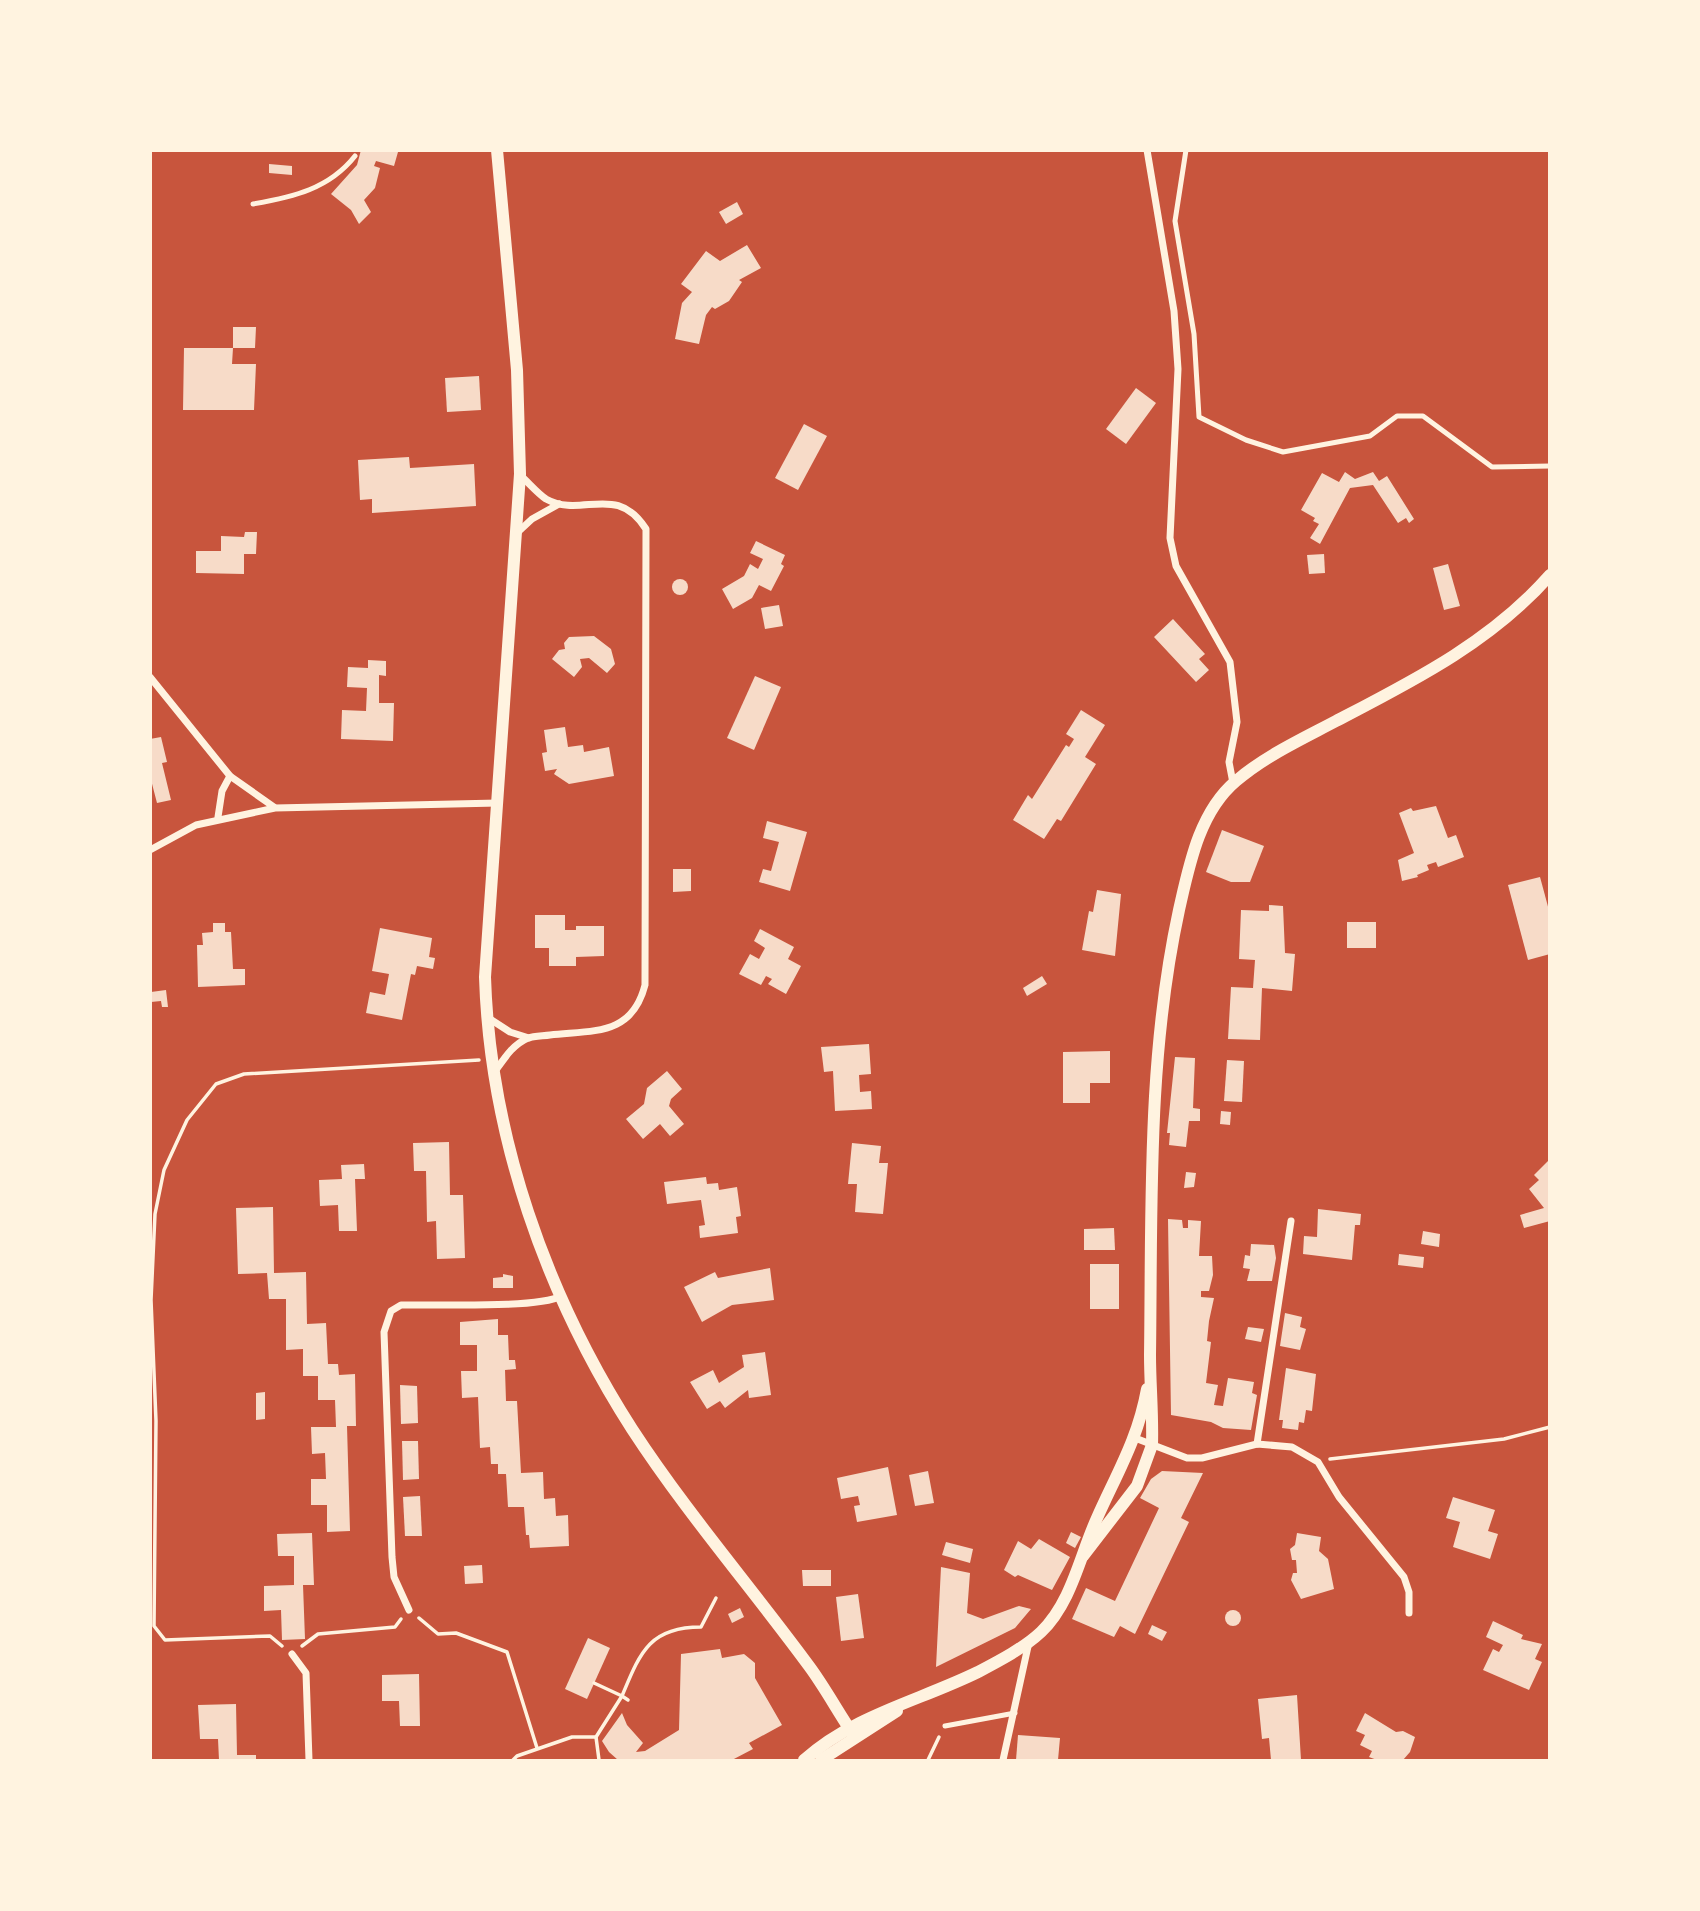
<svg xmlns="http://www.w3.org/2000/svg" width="1700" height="1911" viewBox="0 0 1700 1911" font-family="Bitter,serif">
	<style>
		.building { fill: #f7dbc8 }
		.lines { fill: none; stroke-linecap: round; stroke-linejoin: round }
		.path { stroke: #fff3e0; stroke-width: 3.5 }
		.service { stroke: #fff3e0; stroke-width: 5 }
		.minor { stroke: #fff3e0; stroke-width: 7 }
		.tertiary { stroke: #fff3e0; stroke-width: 12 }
	</style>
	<rect width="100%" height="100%" fill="#c8553d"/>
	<g class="building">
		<polygon points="361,150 398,152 394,166 376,161 374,166 380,168 375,188 364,200 371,212 359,224 351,210 331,194 357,165"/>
		<polygon points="269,164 292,166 292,175 269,173"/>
		<polygon points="737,202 743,214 726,224 719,212"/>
		<polygon points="747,245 761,268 739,280 742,282 729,301 715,309 712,307 706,315 699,344 675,339 682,303 692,292 681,284 706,251 720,261"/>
		<polygon points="233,327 256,327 255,348 233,348 232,364 256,364 254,410 183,410 184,348 233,348"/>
		<polygon points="479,376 481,410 447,412 445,378"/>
		<polygon points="1136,388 1156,403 1126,444 1106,429"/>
		<polygon points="804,424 827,436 798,490 775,478"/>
		<polygon points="409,457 410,468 474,464 476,506 372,513 372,499 360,500 358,460"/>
		<polygon points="1345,472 1355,479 1373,472 1379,481 1387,476 1414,519 1409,523 1406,518 1398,523 1373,485 1350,488 1320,544 1310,538 1319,524 1313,521 1315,518 1301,510 1322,473 1339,482"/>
		<polygon points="245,532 257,532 256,554 244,554 244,574 196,573 196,551 221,551 221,536 244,537"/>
		<polygon points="756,541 785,555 781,564 784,566 771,591 759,585 752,598 733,609 722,589 744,576 750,564 758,569 763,559 750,553"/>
		<polygon points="1324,554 1325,573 1309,574 1307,555"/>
		<polygon points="1448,564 1460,606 1444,610 1433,568"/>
		<circle cx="680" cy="587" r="8"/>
		<polygon points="779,605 783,626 765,629 761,608"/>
		<polygon points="1173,619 1205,654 1199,659 1209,670 1196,682 1154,637"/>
		<polygon points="594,636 611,649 615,664 607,673 589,658 580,659 582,667 574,677 552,659 559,650 565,649 564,643 569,637"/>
		<polygon points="368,660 386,661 386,676 379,675 379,703 394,703 393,741 341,739 342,710 366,711 367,688 347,687 348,667 368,668"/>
		<polygon points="755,676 781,687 754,750 727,738"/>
		<polygon points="1081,710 1105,725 1085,757 1096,764 1061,821 1057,819 1044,839 1013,820 1028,795 1032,799 1066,745 1069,747 1074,739 1066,734"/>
		<polygon points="565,727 568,747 583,745 584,752 609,747 614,776 569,784 554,774 557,769 545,771 542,753 547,752 544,730"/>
		<polygon points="161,737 167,762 162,763 171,800 157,803 150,776 150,739"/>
		<polygon points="1436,806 1448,838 1456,835 1464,857 1438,867 1436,862 1427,865 1429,870 1417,875 1418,877 1402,881 1398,860 1414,853 1399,813 1411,808 1413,811"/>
		<polygon points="767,821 807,832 790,891 759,882 763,869 771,871 779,842 763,838"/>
		<polygon points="1222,830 1264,846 1250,882 1231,882 1206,872"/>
		<polygon points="673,869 691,869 691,891 673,892"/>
		<polygon points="1540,877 1550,914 1550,954 1528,960 1508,885"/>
		<polygon points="1097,890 1121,894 1115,956 1082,950 1089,911 1093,912"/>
		<polygon points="1269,905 1283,906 1285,953 1295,954 1292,991 1262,988 1260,1040 1228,1039 1231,987 1253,988 1255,960 1239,959 1241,910 1269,911"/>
		<polygon points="535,915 565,915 565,930 576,930 576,926 604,926 604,956 576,957 576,966 549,966 549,948 535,948"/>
		<rect x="1347" y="922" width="29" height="26"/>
		<polygon points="213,923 225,923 225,932 231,932 233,969 245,969 245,985 198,987 197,945 203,945 202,933 213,932"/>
		<polygon points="380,928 432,938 429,957 435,958 433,969 417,966 415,975 411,974 402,1020 366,1013 370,992 385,995 389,974 372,971"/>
		<polygon points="760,929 794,947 788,959 801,966 786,994 768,984 772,979 766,976 761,985 739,974 750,954 759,959 765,948 754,941"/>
		<polygon points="1042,976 1047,984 1027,996 1023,988"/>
		<polygon points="166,990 168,1007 162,1007 161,1001 151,1002 151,992"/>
		<polygon points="869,1044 871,1074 859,1075 860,1092 871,1091 872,1109 835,1111 833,1071 824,1072 821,1047"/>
		<polygon points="1110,1051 1110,1083 1090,1083 1090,1103 1063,1103 1063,1052"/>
		<polygon points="1175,1057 1195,1058 1193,1108 1200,1109 1200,1121 1189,1121 1186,1147 1169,1145 1170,1133 1167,1133"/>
		<polygon points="1227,1060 1244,1061 1242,1102 1224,1101"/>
		<polygon points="667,1071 682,1089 671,1099 669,1106 684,1124 670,1136 660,1124 643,1139 626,1119 644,1104 647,1088"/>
		<polygon points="1221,1111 1231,1112 1230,1125 1220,1124"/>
		<polygon points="449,1142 450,1195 463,1195 465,1258 437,1259 436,1221 427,1222 426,1171 414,1171 413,1143"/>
		<polygon points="852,1143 881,1146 879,1163 888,1163 883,1214 855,1212 857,1184 848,1184"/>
		<polygon points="1550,1159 1550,1221 1524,1228 1520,1215 1544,1208 1529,1189 1539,1180 1534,1175"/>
		<polygon points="364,1164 365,1179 355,1179 357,1231 339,1231 338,1205 320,1206 319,1180 342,1179 341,1165"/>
		<polygon points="1186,1172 1196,1173 1194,1187 1184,1188"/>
		<polygon points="706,1177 707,1184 718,1183 719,1190 737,1187 741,1216 736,1217 738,1233 700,1238 699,1226 705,1225 701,1200 667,1204 664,1182"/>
		<polygon points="273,1207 274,1273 306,1272 307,1324 326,1323 328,1364 338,1364 339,1375 355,1374 356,1426 347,1426 350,1531 327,1532 327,1505 311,1505 311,1479 326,1479 325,1453 312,1454 311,1427 336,1427 335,1400 318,1400 318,1376 303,1376 303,1349 286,1350 286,1299 269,1299 267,1273 238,1274 236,1208"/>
		<polygon points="1318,1209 1361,1214 1360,1225 1355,1225 1352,1260 1303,1254 1304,1236 1317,1237"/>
		<polygon points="1168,1219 1182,1220 1183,1228 1188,1228 1188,1220 1201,1221 1199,1256 1212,1256 1213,1275 1209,1291 1201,1291 1201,1297 1214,1298 1209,1321 1207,1341 1211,1342 1206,1383 1218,1385 1214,1405 1223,1406 1228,1378 1254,1382 1252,1393 1257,1395 1251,1430 1223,1428 1211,1422 1171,1415"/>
		<polygon points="1114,1228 1115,1250 1084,1250 1084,1229"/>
		<polygon points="1423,1231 1440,1234 1439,1247 1421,1244"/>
		<polygon points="1251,1244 1274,1245 1276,1258 1272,1281 1247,1281 1250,1269 1243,1268 1245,1255 1250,1256"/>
		<polygon points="1399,1254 1424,1257 1423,1268 1398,1265"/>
		<rect x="1090" y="1264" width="29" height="45"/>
		<polygon points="770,1268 774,1300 732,1305 702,1322 684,1287 715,1272 718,1278"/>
		<polygon points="503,1274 513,1276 513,1288 493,1288 493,1278 503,1277"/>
		<polygon points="1285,1313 1302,1317 1300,1327 1306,1329 1300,1350 1280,1346"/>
		<polygon points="498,1319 498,1335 508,1335 509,1360 515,1360 516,1369 505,1370 506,1401 517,1401 521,1473 543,1472 544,1499 555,1498 556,1516 568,1515 569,1546 530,1548 529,1535 526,1535 524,1507 508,1507 506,1474 498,1474 498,1464 491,1464 490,1447 480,1448 478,1397 462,1398 461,1371 477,1371 477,1345 460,1345 460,1322"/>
		<polygon points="1248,1327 1264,1329 1261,1342 1245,1339"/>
		<polygon points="765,1352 771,1395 749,1398 748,1390 725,1408 720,1401 707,1409 690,1382 713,1370 719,1383 744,1367 742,1355"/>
		<polygon points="1286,1368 1316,1374 1312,1411 1306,1410 1304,1423 1299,1422 1298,1430 1282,1428 1283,1420 1279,1420"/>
		<polygon points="400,1385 417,1386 418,1423 401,1424"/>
		<polygon points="265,1392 265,1419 256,1420 256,1393"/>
		<polygon points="402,1441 418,1441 419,1479 403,1480"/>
		<polygon points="888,1467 897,1515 857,1522 854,1506 860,1505 858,1496 841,1499 837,1478"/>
		<polygon points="928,1471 934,1503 915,1506 909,1475"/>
		<polygon points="1162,1471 1203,1473 1181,1518 1189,1522 1135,1634 1120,1626 1114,1637 1072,1619 1086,1588 1115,1601 1159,1508 1140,1498 1151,1479"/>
		<polygon points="420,1496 422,1536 405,1536 403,1497"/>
		<polygon points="1453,1497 1495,1510 1488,1531 1498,1534 1490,1559 1453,1547 1460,1522 1446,1518"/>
		<polygon points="1071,1532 1081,1537 1075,1548 1066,1543"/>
		<polygon points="312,1533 314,1585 303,1585 305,1639 282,1640 281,1610 264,1611 264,1586 294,1585 294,1556 278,1556 277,1534"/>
		<polygon points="1297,1533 1321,1537 1319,1551 1328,1559 1334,1589 1301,1599 1291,1580 1293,1573 1297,1573 1296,1560 1292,1560 1290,1549 1295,1545"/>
		<polygon points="1039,1539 1070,1557 1052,1590 1018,1575 1015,1577 1004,1570 1018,1541 1031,1549"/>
		<polygon points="946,1542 973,1549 970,1563 942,1555"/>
		<polygon points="482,1565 483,1583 465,1584 464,1566"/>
		<polygon points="941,1567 970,1573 967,1613 983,1619 1019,1606 1031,1609 1015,1628 936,1667"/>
		<polygon points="802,1570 831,1570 831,1586 803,1586"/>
		<polygon points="858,1594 864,1638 841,1641 836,1597"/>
		<polygon points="740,1608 744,1617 732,1623 728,1614"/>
		<circle cx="1233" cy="1618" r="8"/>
		<polygon points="1493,1621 1523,1635 1521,1639 1542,1644 1535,1659 1542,1662 1529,1690 1483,1670 1493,1649 1499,1652 1503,1645 1486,1637"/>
		<polygon points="1152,1625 1167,1632 1162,1641 1148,1634"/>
		<polygon points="588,1638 610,1648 587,1699 565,1689"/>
		<polygon points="720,1649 722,1658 744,1654 755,1663 755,1678 782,1725 749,1743 753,1749 732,1760 618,1760 609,1752 602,1741 622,1713 627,1725 643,1743 636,1752 645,1751 679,1730 681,1654"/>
		<polygon points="419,1674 420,1726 400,1726 399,1701 382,1701 382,1675"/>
		<polygon points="1297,1695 1301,1760 1271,1760 1269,1738 1262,1739 1258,1699"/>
		<polygon points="236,1704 237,1755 256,1755 256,1760 219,1760 218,1739 200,1739 198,1705"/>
		<polygon points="1365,1713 1396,1732 1403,1731 1415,1737 1410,1752 1403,1760 1377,1760 1369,1757 1372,1751 1360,1745 1365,1735 1356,1731"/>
		<polygon points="1018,1735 1060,1738 1058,1760 1016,1760"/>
	</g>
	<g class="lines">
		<g class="path">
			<polyline points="1330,1459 1504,1439 1550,1427"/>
			<polyline points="419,1618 438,1634 456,1633 507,1652 537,1748"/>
			<polyline points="282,1646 270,1636 165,1640 154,1626 156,1421 151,1300 155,1214 164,1170 187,1120 216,1084 244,1074 479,1060"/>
			<polyline points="302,1646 318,1634 395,1627 401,1619"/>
			<polyline points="594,1683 622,1696 596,1737 599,1760"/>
			<path d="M628,1700L622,1696C640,1653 649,1627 701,1627L716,1598"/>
			<polyline points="513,1760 517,1756 572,1737 596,1737"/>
			<polyline points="928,1760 939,1737"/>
		</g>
		<g class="service">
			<polyline points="1186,150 1175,221 1194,334 1199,417 1246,440 1283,452 1370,436 1397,416 1423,416 1492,467 1550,466"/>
			<path d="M253,204C293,197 329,189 355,156"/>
			<polyline points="945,1726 1015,1713"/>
		</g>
		<g class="minor">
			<polyline points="1147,150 1174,311 1178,369 1170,538 1176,566 1230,662 1237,722 1229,762 1233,783"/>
			<polyline points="518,532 532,519 559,504"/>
			<polyline points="150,677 230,776 274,807"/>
			<polyline points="218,817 222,791 230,776"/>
			<polyline points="150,850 196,825 275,808 498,803"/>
			<polyline points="487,1017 510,1032 529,1038"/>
			<path d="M494,1073C504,1059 512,1045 528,1038C534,1036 543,1036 550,1035C594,1030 632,1036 645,985L646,529C616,482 582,519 546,499C537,493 529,483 521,476"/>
			<polyline points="1135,1438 1187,1458 1202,1458 1257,1444 1292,1447 1318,1462 1339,1497 1404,1577 1409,1592 1409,1613"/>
			<polyline points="1257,1444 1291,1221"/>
			<path d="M409,1610L394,1577L392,1557L384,1332L391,1311L401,1305C436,1304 535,1309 562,1296"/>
			<polyline points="292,1654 306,1673 309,1760"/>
			<polyline points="1003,1760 1029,1642"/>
		</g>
		<g class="tertiary">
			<path d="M497,150L517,370L520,474L485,977C490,1136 546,1295 632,1429C686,1512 751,1587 809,1666C826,1689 839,1714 855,1737"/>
			<path d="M1083,1556L1137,1486L1152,1445C1153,1414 1150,1385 1150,1355C1152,1206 1147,1057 1179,910C1189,866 1199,812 1236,781C1265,756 1302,739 1336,721C1413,681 1491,642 1550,575"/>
			<path d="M804,1760C854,1715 919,1701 978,1672C999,1661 1024,1648 1041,1632C1072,1602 1080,1555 1097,1518C1117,1473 1138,1439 1147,1389"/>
			<polyline points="821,1760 897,1711"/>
		</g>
	</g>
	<rect width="1700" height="1911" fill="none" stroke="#fff3e0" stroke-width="304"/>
</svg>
